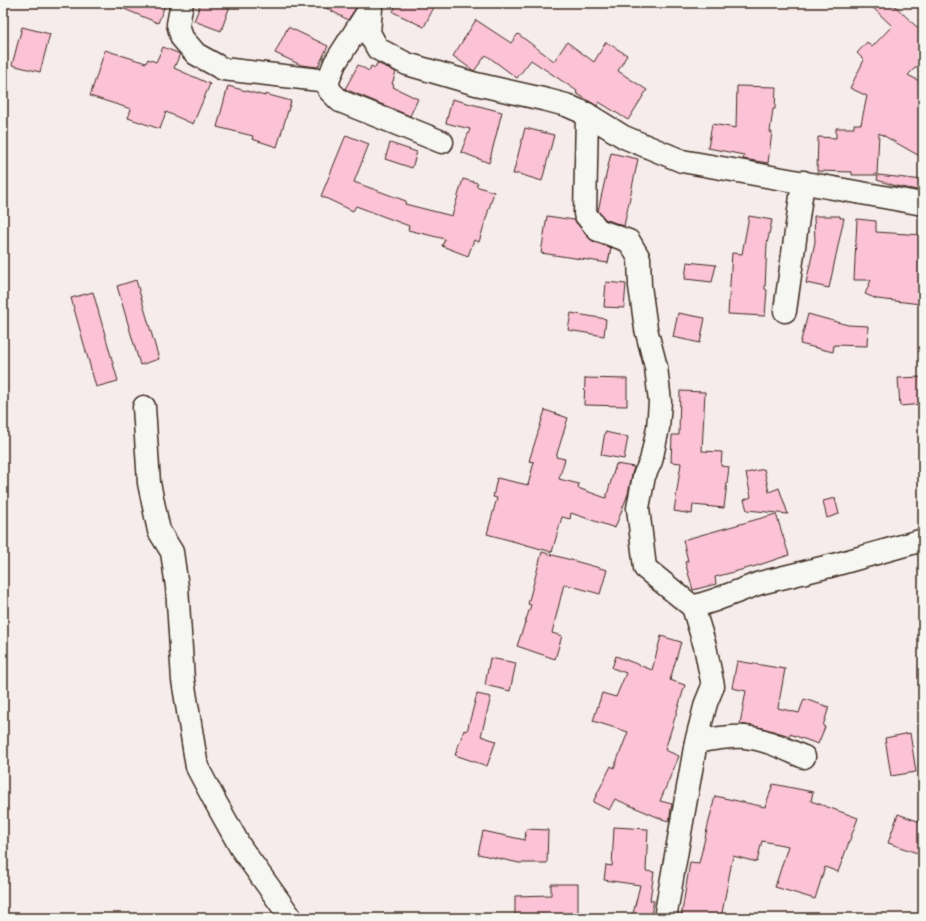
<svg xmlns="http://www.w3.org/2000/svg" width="926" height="921" viewBox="0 0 926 921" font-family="'Indie Flower',sans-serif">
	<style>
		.building { fill: #fcc2d6; stroke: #3b2a1e }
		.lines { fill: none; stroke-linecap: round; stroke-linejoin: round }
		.minor-casing { stroke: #3b2a1e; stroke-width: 25 }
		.minor { stroke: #f6f6f2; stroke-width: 22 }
	</style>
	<rect width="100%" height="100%" fill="#f7ecec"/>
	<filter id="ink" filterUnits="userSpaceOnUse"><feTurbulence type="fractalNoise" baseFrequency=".025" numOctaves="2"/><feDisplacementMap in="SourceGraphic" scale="8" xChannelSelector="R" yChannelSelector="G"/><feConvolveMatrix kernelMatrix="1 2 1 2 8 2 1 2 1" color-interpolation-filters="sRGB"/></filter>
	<g filter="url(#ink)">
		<g class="building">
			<polygon points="110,3 166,3 158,23"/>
			<polygon points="201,3 231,3 221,31 194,21"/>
			<polygon points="317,3 359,3 348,20"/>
			<polygon points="397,3 436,3 424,27 393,12"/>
			<polygon points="868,3 892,3 923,33 923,60 908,75 923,83 923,158 879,133 877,175 852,175 852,172 817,171 818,137 836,138 836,128 854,128 854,124 861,124 867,96 850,88 864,60 857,53 867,42 872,47 892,26"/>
			<polygon points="476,20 511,43 518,34 554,61 567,42 594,62 606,42 627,55 618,71 647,90 628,120 599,102 597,106 576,93 577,91 531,60 517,78 486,55 474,71 453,56"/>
			<polygon points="22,27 50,34 40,72 12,65"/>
			<polygon points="288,27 328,46 318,67 301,65 275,53"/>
			<polygon points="163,47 180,54 174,68 210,84 193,124 166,112 160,129 128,118 131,109 90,96 105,50 146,63 148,59 156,62"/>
			<polygon points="377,63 396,72 392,84 394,85 393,87 418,99 410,116 345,89 358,65 369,71 371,66 375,68"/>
			<polygon points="228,86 265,96 265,94 291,101 277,147 252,139 253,136 217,127"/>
			<polygon points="737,86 776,87 775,109 773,109 770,132 772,132 768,163 743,159 744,155 708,148 712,124 736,128"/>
			<polygon points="452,99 502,112 489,163 461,152 470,129 446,123"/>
			<polygon points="525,128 554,135 542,181 519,174 513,174"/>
			<polygon points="346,135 369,144 354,182 406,201 405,204 452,216 463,179 478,183 476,186 494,192 479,242 474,240 468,256 442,246 445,239 408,230 409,226 356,206 353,211 321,196"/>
			<polygon points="390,143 417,152 412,168 385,159"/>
			<polygon points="611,153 638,159 624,226 605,219 598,211"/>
			<polygon points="878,175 923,180 923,191 896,186 877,180"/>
			<polygon points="547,216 574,220 589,238 594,242 611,248 608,263 541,253"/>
			<polygon points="749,216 772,220 767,244 765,289 767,290 765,316 728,314 732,253 742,254"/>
			<polygon points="814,216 840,216 840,218 844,218 829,288 806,283 815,242"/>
			<polygon points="857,219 876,221 876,232 923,235 923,288 921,304 877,299 865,294 871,280 854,280"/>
			<polygon points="687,262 716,265 712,282 685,279"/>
			<polygon points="136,280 159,359 140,365 117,286"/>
			<polygon points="606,282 626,284 624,308 604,307"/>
			<polygon points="93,292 118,381 96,387 71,298"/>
			<polygon points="571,313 606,319 604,336 568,330"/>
			<polygon points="678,313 705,318 700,343 673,337"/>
			<polygon points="808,314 848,325 868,326 867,346 834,345 833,352 800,344"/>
			<polygon points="923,377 923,404 900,406 898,378"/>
			<polygon points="585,378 627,379 627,406 584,405"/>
			<polygon points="680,391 705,392 702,451 722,452 721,466 729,467 724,508 693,505 692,514 674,511 681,463 671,462 672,435 679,435"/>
			<polygon points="545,410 568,418 556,457 565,459 559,479 579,484 578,488 606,498 616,464 634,467 632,474 628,494 615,528 571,513 570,519 562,517 552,552 487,534 497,498 493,497 497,478 528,485 534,462 529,461"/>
			<polygon points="605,432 628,437 624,459 601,455"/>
			<polygon points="764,469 769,492 779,488 788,514 747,510 744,500 751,497 746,473"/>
			<polygon points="835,498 839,514 827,518 823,501"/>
			<polygon points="776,514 789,555 756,566 715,577 716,584 693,590 685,562 688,561 683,540"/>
			<polygon points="542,552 607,570 600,594 564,584 552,633 562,636 555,659 517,646 531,605 528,604"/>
			<polygon points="661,636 681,642 670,680 685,685 665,750 679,756 660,801 672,804 669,821 662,819 615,799 609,810 593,802 611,766 614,768 628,732 593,721 602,693 616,697 626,673 612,668 616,656 652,670"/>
			<polygon points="490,658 516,663 510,691 485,685"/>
			<polygon points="737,661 785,669 778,708 799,713 804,699 829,707 823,726 825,727 818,744 790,734 790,736 763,728 740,724 746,691 732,688"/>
			<polygon points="477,694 491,697 481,736 496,741 487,766 455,755 464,730 467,731"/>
			<polygon points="910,733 916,772 891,776 885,738"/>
			<polygon points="773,784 813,792 811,801 858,818 838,872 825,867 815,899 775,887 788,846 762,841 757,862 733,856 721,918 681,918 690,862 699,863 715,796 765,807"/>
			<polygon points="898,814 923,823 923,855 888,843"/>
			<polygon points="614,827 648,829 646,871 654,872 650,900 654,901 650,918 632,918 640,885 604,880 606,865 612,866"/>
			<polygon points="526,829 548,830 547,863 519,863 478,854 483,831 525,840"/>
			<polygon points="551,884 578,884 578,918 515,918 515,896 551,895"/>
		</g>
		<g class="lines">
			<defs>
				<g id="minor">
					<polyline points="182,3 178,24 182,38 196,54 223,69 328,81"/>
					<polyline points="371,8 369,33 378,49 407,64 476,84 547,100 566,105 587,114 624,137 682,161 923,204"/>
					<polyline points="369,10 335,63 328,81 329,90 340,101 442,142"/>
					<polyline points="587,114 585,214 598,230 629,241 639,258 640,286 646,329 656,367 660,402 658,428 651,461 644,476 638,508 645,568 693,607 715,600 760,583 834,565 923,540"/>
					<polyline points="785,311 803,182"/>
					<polyline points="144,407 149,483 159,531 172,552 177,587 183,680 197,767 216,803 241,848 291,918"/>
					<path d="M696,742C712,739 729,736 745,737C766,739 785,749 804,757"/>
					<polyline points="665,918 696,742 706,703 713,686 705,646 693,607"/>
				</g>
			</defs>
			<use href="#minor" class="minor-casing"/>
			<use href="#minor" class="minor"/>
		</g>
	</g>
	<rect width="926" height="921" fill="none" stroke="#f6f6f2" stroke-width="16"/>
	<rect x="8" y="8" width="910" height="905" fill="none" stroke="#3b2a1e" stroke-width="1.5" filter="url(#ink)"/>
</svg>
